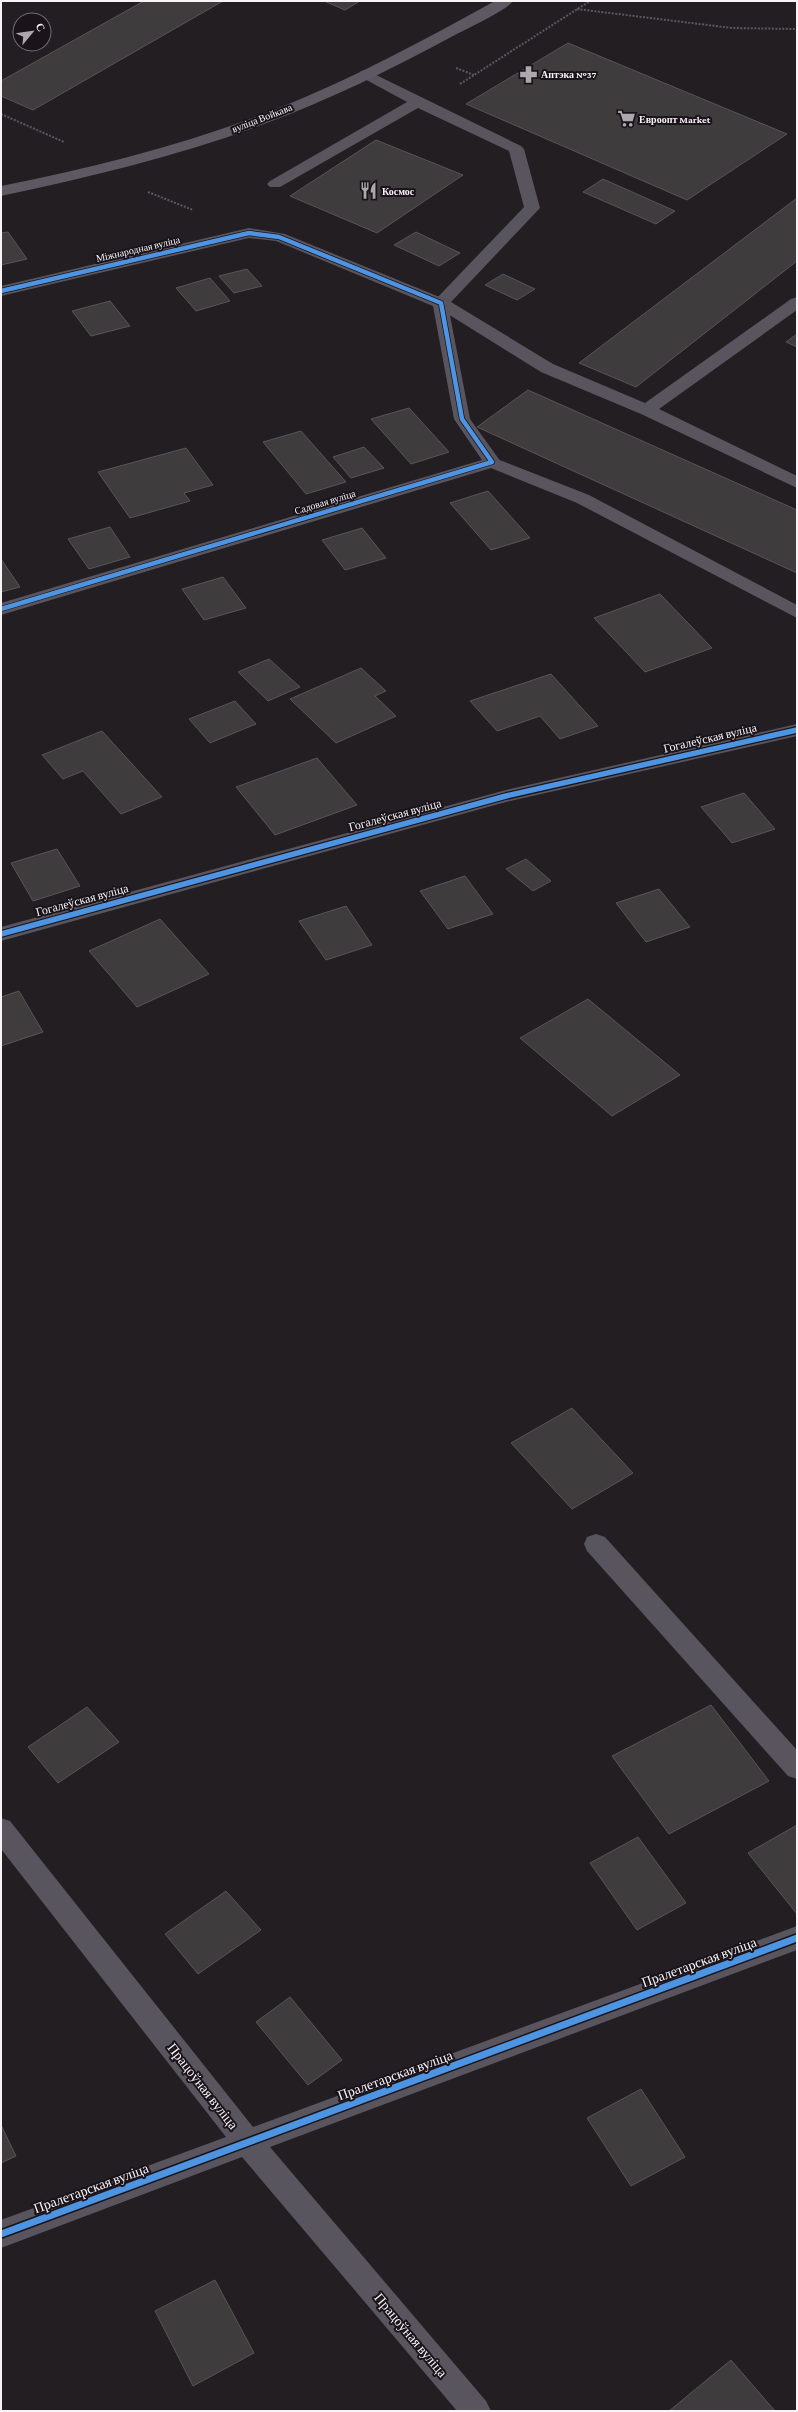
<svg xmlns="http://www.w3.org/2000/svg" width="798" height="2412" viewBox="0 0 798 2412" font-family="'Crimson Pro',serif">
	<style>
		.building { fill: #3f3c3e; stroke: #585557 }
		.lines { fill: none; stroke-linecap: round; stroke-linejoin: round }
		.path { stroke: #5b585e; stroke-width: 2; stroke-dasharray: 2 1.5; stroke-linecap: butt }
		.service { fill: #59555e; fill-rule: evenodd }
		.minor { fill: #59555e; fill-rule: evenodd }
		.secondary { fill: #5e5862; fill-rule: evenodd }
		.cycleway-far2-casing { stroke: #1a141a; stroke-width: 6 }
		.cycleway-far1-casing { stroke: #1a141a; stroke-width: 8 }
		.cycleway-casing { stroke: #1a141a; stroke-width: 10 }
		.cycleway-far2 { stroke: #4d94e3; stroke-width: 4.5 }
		.cycleway-far1 { stroke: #4d94e3; stroke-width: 5.5 }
		.cycleway { stroke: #4d94e3; stroke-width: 7 }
		.labels { text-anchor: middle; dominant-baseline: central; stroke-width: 4; stroke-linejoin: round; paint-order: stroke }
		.far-poi-label { font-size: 10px; font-weight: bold; fill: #f7f3f7; stroke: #1a141a; text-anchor: start }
		.far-street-label { font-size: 10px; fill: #f7f3f7; stroke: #1a141a }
		.street-label { font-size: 12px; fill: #f7f3f7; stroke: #1a141a }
		.near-street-label { font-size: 14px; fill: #f7f3f7; stroke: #1a141a }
	</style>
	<rect width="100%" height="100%" fill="#221e22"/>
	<g class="building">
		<polygon points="144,1 223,1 33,110 1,96 1,81"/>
		<polygon points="324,1 360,1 345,10"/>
		<polygon points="568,43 787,134 687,200 466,104"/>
		<polygon points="376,140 463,175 377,233 290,196"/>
		<polygon points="603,179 675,211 656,224 583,192"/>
		<polygon points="797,198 797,261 636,387 579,363"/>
		<polygon points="8,232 27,259 1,265 1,233"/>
		<polygon points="416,232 460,253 439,266 394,245"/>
		<polygon points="247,269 262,286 234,293 219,276"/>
		<polygon points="503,274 535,289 517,300 485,285"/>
		<polygon points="210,278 230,301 196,311 176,288"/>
		<polygon points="110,301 130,326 91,336 72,311"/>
		<polygon points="797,334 797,347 786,342"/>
		<polygon points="528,390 797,510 797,573 477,427"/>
		<polygon points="409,408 449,452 411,464 371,419"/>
		<polygon points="301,431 346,482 306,494 263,442"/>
		<polygon points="364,447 384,468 351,478 333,457"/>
		<polygon points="186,448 213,485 184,493 190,501 130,518 98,472"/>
		<polygon points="488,491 530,538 491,550 450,503"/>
		<polygon points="110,527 130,557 89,569 68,539"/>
		<polygon points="362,528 386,558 345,570 322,540"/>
		<polygon points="1,559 20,587 1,592"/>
		<polygon points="223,577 246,608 204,620 182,589"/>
		<polygon points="660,594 712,648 645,672 594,618"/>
		<polygon points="269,659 300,687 268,701 238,672"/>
		<polygon points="361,668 386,691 375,696 396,716 336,743 290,699"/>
		<polygon points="551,674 598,726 560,739 540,716 497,731 470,701"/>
		<polygon points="235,701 256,724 210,743 189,719"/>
		<polygon points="102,731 162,797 121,814 83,771 63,779 42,755"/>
		<polygon points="317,758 357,805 275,835 236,787"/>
		<polygon points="744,793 775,829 732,843 701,807"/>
		<polygon points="57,849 80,886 33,901 11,863"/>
		<polygon points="526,859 551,881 533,891 506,869"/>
		<polygon points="465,876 493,914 448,929 420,891"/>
		<polygon points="659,889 690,927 646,942 616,903"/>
		<polygon points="346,906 372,945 326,960 299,921"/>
		<polygon points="160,919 209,974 137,1007 89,951"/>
		<polygon points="19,991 43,1032 1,1046 1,997"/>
		<polygon points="588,999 680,1075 612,1116 520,1038"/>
		<polygon points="572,1408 633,1473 572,1509 511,1443"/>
		<polygon points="711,1705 769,1781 669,1834 612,1756"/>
		<polygon points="87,1707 119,1742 58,1783 28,1747"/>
		<polygon points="797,1825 797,1914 748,1853"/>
		<polygon points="638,1837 686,1903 637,1930 590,1863"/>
		<polygon points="226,1891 261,1930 198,1974 165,1934"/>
		<polygon points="290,1997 342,2060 308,2085 256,2022"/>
		<polygon points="641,2089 685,2157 631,2186 587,2118"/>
		<polygon points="1,2125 16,2156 1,2163"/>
		<polygon points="215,2280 254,2353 193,2386 155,2311"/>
		<polygon points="731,2360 775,2411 669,2411"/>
	</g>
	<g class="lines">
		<g class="path">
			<polyline points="577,9 732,28 797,29"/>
			<polyline points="456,68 474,75"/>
			<polyline points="460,84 590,1"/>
			<polyline points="1,114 64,142"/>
			<polyline points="148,192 193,210"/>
		</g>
		<g class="service">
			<polygon points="366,70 521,146 524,149 540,208 451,302 553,364 645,403 791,299 797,297 797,310 659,409 797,476 797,488 641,414 541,372 435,306 433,303 435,300 524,207 509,151 418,108 280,187 270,187 267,184 270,181 407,102 361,77 359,74 361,71"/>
			<polygon points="492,457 589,495 797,605 797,618 577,503 486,466 483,462 486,458"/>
			<polygon points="596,1534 605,1537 797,1750 797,1779 788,1776 587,1551 584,1544 587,1537"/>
		</g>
		<g class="minor">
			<polygon points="249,228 285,234 447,300 470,419 501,462 498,466 1,615 1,603 482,460 454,419 433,306 276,241 249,238 1,296 1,286"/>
			<polygon points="797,724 797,736 506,802 1,941 1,927 506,790"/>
			<polygon points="1,1818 10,1821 253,2127 797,1926 797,1950 270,2147 486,2401 491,2411 457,2411 242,2157 1,2248 1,2220 226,2137 1,1849"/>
		</g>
		<path class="secondary" d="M495,1H513C507,10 466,29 453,36C392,69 329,100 264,124C179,156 90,177 1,196V186C86,169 171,148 253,118C337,87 417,44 495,1Z"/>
		<defs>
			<polyline id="cycleway-far2" points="1,291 249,233 279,237 441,303 462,419 492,462 1,609"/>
			<polyline id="cycleway-far1" points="1,934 506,796 797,730"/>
			<polyline id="cycleway" points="1,2234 797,1938"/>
		</defs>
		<use href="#cycleway-far2" class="cycleway-far2-casing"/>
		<use href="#cycleway-far1" class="cycleway-far1-casing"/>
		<use href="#cycleway" class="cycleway-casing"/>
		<use href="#cycleway-far2" class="cycleway-far2"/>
		<use href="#cycleway-far1" class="cycleway-far1"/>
		<use href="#cycleway" class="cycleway"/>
	</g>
	<defs>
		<symbol id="pharmacy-bare" viewBox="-9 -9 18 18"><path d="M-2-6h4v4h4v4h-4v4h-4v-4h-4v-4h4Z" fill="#aca8ac" stroke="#1a141a" stroke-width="2.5" paint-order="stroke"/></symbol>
		<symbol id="supermarket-bare" viewBox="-9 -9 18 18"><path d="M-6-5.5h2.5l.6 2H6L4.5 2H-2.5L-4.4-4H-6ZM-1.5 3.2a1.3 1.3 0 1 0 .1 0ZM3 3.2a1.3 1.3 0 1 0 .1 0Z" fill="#aca8ac" stroke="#1a141a" stroke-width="2.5" paint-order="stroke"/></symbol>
		<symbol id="restaurant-bare" viewBox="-9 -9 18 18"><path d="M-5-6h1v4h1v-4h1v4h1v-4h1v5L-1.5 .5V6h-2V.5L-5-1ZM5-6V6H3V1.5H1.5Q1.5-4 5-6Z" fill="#aca8ac" stroke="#1a141a" stroke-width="2.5" paint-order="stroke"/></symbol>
	</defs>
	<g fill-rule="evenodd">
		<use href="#pharmacy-bare" x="516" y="62" width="25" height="25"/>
		<use href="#supermarket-bare" x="614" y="106" width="25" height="25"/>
		<use href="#restaurant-bare" x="356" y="178" width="25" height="25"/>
	</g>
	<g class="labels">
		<g class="far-poi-label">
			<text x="541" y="74">Аптэка №37</text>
			<text x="639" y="119">Евроопт Market</text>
			<text x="382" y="191">Космос</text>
		</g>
		<g class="far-street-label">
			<text transform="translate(262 118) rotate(-21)">вуліца Войкава</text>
			<text transform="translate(138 249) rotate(-13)">Міжнародная вуліца</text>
			<text transform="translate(325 502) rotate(-17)">Садовая вуліца</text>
		</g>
		<g class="street-label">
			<text transform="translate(710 738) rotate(-13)">Гогалеўская вуліца</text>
			<text transform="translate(395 815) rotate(-15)">Гогалеўская вуліца</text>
			<text transform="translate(82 900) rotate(-15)">Гогалеўская вуліца</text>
		</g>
		<g class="near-street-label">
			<text transform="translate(699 1962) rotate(-20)">Пралетарская вуліца</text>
			<text transform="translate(395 2075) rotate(-20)">Пралетарская вуліца</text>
			<text transform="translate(203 2086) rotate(52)">Працоўная вуліца</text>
			<text transform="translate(91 2188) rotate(-20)">Пралетарская вуліца</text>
			<text transform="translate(411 2335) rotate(50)">Працоўная вуліца</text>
		</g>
	</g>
	<rect width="798" height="2412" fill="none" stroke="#f7f3f7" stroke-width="4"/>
	<g transform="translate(32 32) rotate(61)"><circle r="19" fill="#1a141a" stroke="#726d72"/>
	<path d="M0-3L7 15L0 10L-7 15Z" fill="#aca8ac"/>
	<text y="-6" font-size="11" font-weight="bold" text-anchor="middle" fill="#f7f3f7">С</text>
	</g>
</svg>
